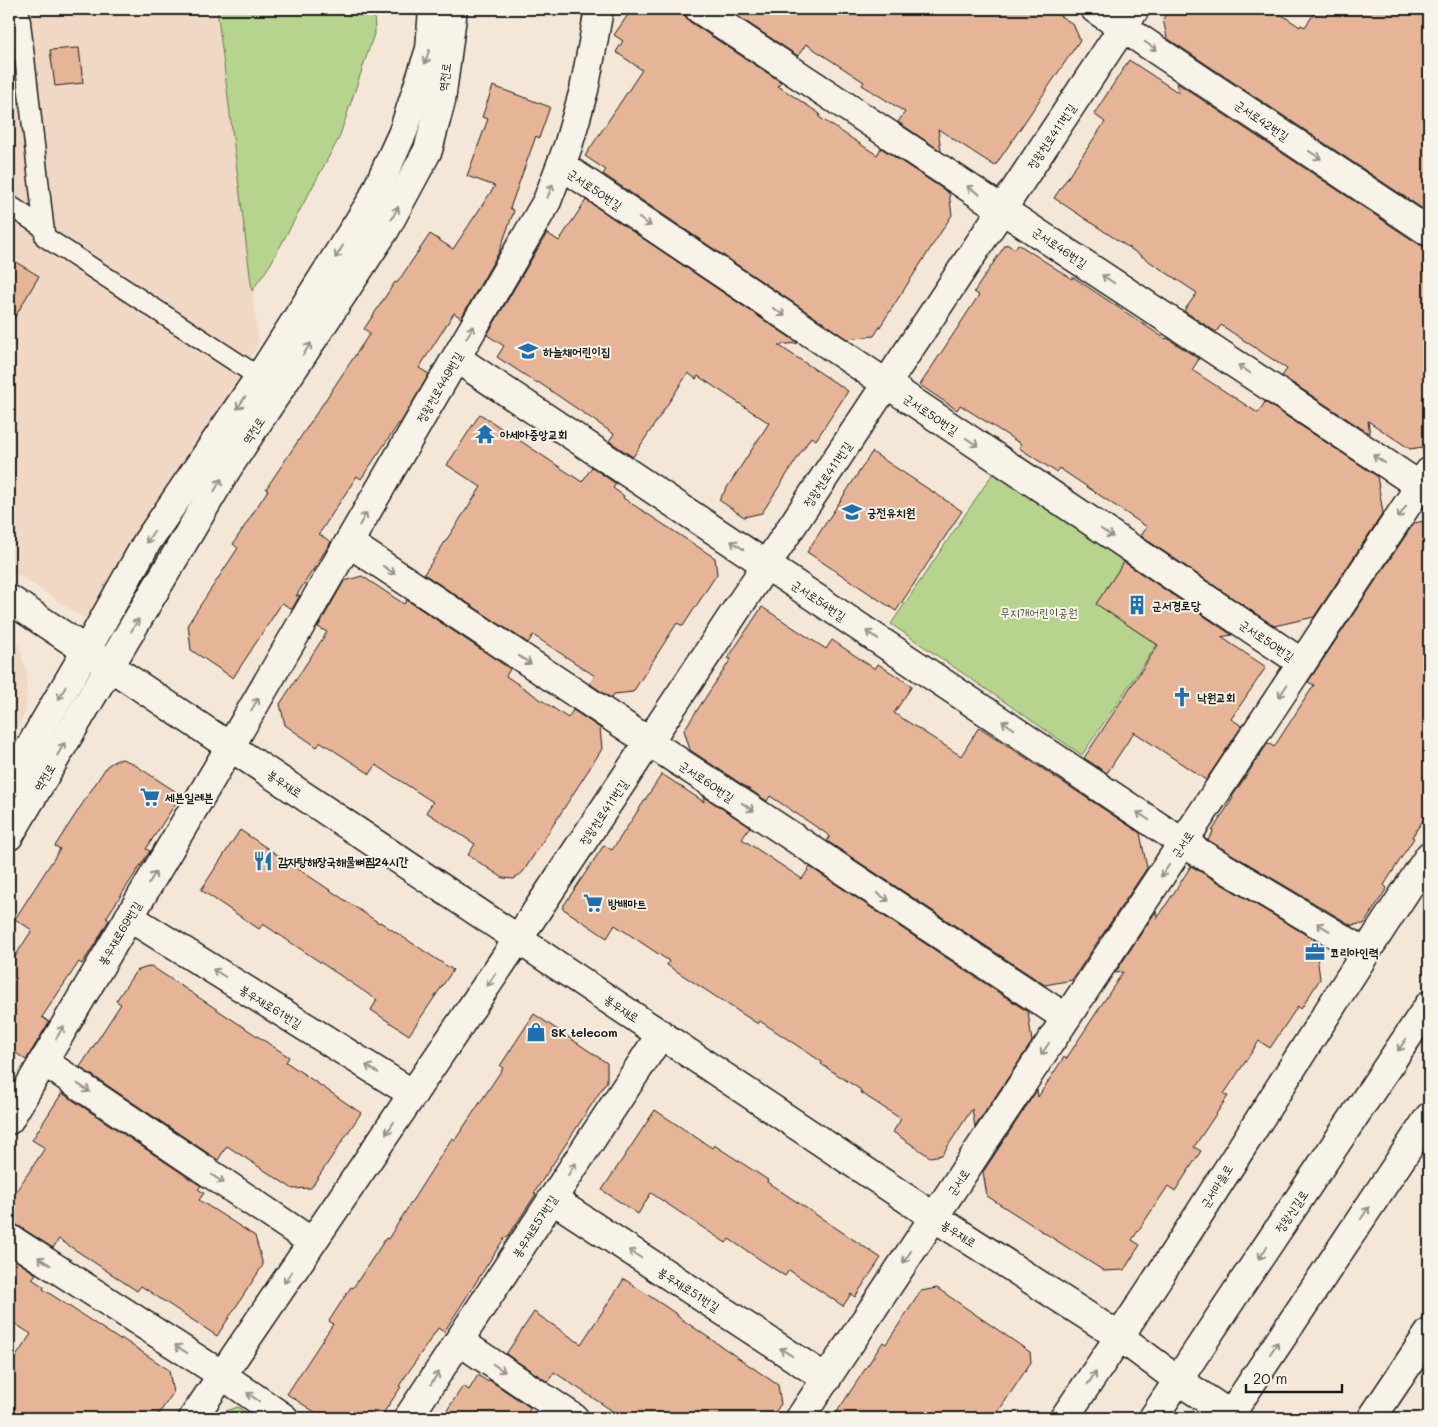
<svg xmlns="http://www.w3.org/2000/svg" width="1438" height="1427" viewBox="0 0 1438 1427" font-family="Mali,'Poor Story',sans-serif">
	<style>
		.built { fill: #f0d8c4 }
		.green { fill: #b6d48d; stroke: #697854 }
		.building { fill: #e6b597; stroke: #1c1c1c }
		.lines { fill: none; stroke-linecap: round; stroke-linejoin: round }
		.lane-casing { stroke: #1c1c1c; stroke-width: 22 }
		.street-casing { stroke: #1c1c1c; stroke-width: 31 }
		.secondary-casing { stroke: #1c1c1c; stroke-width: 31 }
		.lane { stroke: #f7f3e8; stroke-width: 19 }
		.street { stroke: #f7f3e8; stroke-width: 28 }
		.secondary { stroke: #f7f3e8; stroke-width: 28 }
		.oneway { stroke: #94928c }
		.labels { text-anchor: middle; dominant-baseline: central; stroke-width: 4; stroke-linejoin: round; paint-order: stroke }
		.street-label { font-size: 12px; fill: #1c1c1c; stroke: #f7f3e8 }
		.poi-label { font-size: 12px; font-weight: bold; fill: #1c1c1c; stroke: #f7f3e8; text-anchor: start }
		.park-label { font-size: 12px; fill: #4a533e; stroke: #f7f3e8 }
	</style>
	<rect width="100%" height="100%" fill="#f4e7d8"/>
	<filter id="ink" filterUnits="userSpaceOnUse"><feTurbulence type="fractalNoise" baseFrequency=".02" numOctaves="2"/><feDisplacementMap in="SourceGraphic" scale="10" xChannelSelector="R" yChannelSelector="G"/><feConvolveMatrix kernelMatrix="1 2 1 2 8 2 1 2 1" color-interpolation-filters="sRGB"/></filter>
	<g filter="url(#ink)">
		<g class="built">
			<polygon points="9,9 217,9 259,343 90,622 9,569"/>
			<polygon points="9,639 19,646 27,673 26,712 9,742"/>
		</g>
		<g class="green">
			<polygon points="217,9 374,9 375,31 339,138 270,265 252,291"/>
			<polygon points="996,469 1187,600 1082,755 891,624"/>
			<polygon points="238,1407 254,1418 208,1418 208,1417"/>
		</g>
		<g class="building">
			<polygon points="632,9 683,9 685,16 690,22 781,82 778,86 820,114 819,117 877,155 881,148 949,193 952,215 874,336 847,339 603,174 606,170 585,156 642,70 616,52 623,41 614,35"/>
			<polygon points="727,9 1049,9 1073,24 1080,40 995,166 938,129 941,151 898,122 905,112 862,85 864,82 806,44 798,56"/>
			<polygon points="1170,9 1273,9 1300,27 1301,25 1305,27 1317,9 1429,9 1429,213 1167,38 1163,19"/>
			<polygon points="76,48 79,48 83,83 55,86 50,50"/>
			<polygon points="1129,60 1179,93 1177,83 1420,245 1429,247 1429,438 1423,447 1410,449 1368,421 1370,434 1282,376 1287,369 1221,325 1216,332 1184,311 1197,293 1054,198 1105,122 1094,114"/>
			<polygon points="493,86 550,107 539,138 536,136 510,208 514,211 499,252 461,318 454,313 419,368 429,374 400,424 399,423 361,479 357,476 319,534 331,542 296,596 300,595 292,609 282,603 233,678 191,650 188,624 238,548 233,544 268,490 266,489 370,333 364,329 395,282 397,283 430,234 453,249 495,186 467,176 488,119 482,117"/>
			<polygon points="586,200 798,343 778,345 848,391 816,440 811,437 762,513 744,517 719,500 769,423 698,376 696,379 688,373 633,457 609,441 614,434 538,382 537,383 497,357 504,346 487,335 547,233 559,241"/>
			<polygon points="1006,244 1015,249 1018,244 1072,279 1073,277 1161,336 1166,339 1167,338 1199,359 1192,370 1258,413 1265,402 1377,476 1383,513 1314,617 1274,626 1141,536 1147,527 1059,468 1056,472 1019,448 1021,444 960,405 957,410 920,385 979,295 974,292"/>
			<polygon points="9,258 39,276 9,327"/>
			<polygon points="480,414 582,482 592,467 616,484 613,488 624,496 623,498 715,558 717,574 683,626 677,623 633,692 614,694 611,698 590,684 595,676 533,635 528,643 424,574 481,487 447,465"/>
			<polygon points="872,452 962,511 896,611 807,552"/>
			<polygon points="1429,520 1429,811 1412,837 1414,838 1384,885 1387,888 1364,924 1351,925 1208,840 1213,832 1212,831 1233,798 1232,797 1268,743 1274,747 1314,685 1308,682 1414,523"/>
			<polygon points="1124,562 1232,635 1221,637 1266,667 1231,719 1242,726 1206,780 1134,732 1107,773 1084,758 1158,645 1096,604"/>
			<polygon points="362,576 404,604 407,600 510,669 506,676 568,718 573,710 600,728 602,749 523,872 514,879 503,878 468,855 475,844 426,812 433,802 376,765 370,774 321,742 317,747 285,725 280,704 327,632 318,627 344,581"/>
			<polygon points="762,607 826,649 832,640 875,669 878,664 912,686 894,713 961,756 979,727 1140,833 1147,868 1072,980 1045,985 827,841 830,836 770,796 767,801 690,750 684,730 731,659 728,658"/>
			<polygon points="122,759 132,763 181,795 146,849 150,851 106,918 109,920 96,942 82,964 79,962 42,1017 49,1022 26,1060 9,1048 9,966 32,930 15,919 60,849 55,846 107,766 115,761"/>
			<polygon points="662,774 704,802 703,796 750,827 742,839 802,879 810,867 1028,1012 1032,1042 975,1127 972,1109 942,1155 930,1157 893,1132 901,1119 860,1092 861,1090 821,1064 822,1062 760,1021 758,1024 667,965 669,961 615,925 607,938 562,908 604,845 612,850"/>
			<polygon points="240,830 379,923 380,922 453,970 409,1035 371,1010 377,1000 263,924 259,929 201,890"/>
			<polygon points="1191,866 1315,940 1320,979 1301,1009 1298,1006 1270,1048 1259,1041 1224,1094 1228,1096 1194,1147 1201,1151 1175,1191 1168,1186 1132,1240 1140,1245 1124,1270 1104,1271 987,1196 983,1172 1037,1090 1038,1097 1064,1057 1066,1059 1123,972 1115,973 1156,911 1157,919"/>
			<polygon points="151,966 289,1057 286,1062 361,1113 311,1188 293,1189 227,1146 218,1160 80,1067 121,1004 116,1001 136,971"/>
			<polygon points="534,1014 607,1063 607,1081 534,1193 536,1194 507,1238 505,1237 444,1332 438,1328 399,1386 401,1387 380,1418 324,1418 287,1394 333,1324 329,1321 351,1287 353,1288 386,1238 388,1239 452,1138 455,1140 503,1068 500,1066"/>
			<polygon points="62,1093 201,1186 198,1189 204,1193 199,1200 255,1236 263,1265 217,1336 141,1286 137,1291 59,1239 53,1248 17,1225 9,1223 9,1202 45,1148 32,1140"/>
			<polygon points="655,1110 712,1148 714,1145 768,1180 767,1182 881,1258 855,1297 851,1294 843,1306 789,1270 785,1276 729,1239 726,1243 651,1193 638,1214 602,1190"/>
			<polygon points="9,1256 36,1274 32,1279 44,1287 43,1289 120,1340 121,1338 169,1370 173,1393 156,1418 22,1418 9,1410 9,1367 31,1334 9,1320"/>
			<polygon points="624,1279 678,1315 677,1316 778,1385 781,1404 771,1418 623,1418 554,1372 548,1382 506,1354 534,1312 581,1344"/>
			<polygon points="937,1288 1030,1352 1031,1362 994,1418 833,1418 883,1342 886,1344 921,1291"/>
			<polygon points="478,1375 488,1382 489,1380 531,1408 524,1418 442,1418 463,1386 469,1390"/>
		</g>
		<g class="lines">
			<defs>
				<g id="lane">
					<polyline points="19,9 45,237 259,377"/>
					<polyline points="9,205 44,228"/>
				</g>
				<g id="street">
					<polyline points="699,9 1429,492"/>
					<polyline points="1095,9 1429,232"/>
					<polyline points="561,165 1302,663"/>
					<polyline points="456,358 1183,843 1365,952"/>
					<polyline points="349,543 1066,1018"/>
					<polyline points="129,917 413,1094"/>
					<polyline points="43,1061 312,1242"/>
					<polyline points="9,1120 230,747 547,201 568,146 584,90 593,43 599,9"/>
					<polyline points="552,1199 827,1379"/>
					<polyline points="9,1238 222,1375 284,1418"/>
					<polyline points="459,1341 574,1418"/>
					<polyline points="193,1418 518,939 1135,9"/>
					<polyline points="408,1418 661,1034"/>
					<polyline points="800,1418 934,1217"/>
					<path d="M1064,1418C1191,1235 1305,1042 1429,856"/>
					<polyline points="1372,1418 1429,1333"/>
				</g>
				<g id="secondary">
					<polyline points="9,599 934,1217 1120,1337 1178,1380 1235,1418"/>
					<polyline points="9,783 86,651 147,542 266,367 371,202 403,132 430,49 433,9"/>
					<polyline points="9,836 227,469 385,230 428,150 441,101 453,9"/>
					<polyline points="934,1217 1429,472"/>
					<polyline points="1153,1418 1237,1291 1429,1005"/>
					<polyline points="1228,1418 1429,1117"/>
				</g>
			</defs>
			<use href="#lane" class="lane-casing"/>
			<use href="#street" class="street-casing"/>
			<use href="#secondary" class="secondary-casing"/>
			<use href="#lane" class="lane"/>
			<use href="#street" class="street"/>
			<use href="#secondary" class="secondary"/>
		</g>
		<defs><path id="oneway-shaft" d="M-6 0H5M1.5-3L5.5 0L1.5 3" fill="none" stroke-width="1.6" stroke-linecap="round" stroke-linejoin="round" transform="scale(1.25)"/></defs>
		<g class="oneway">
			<use href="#oneway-shaft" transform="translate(1151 46) rotate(34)"/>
			<use href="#oneway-shaft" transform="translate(427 57) rotate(107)"/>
			<use href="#oneway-shaft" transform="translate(1315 155) rotate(34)"/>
			<use href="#oneway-shaft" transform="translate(973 190) rotate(-147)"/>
			<use href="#oneway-shaft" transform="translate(550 191) rotate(-69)"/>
			<use href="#oneway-shaft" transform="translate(395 213) rotate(-62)"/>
			<use href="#oneway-shaft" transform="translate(645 222) rotate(34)"/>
			<use href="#oneway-shaft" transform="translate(339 252) rotate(122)"/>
			<use href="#oneway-shaft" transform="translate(1108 279) rotate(-146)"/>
			<use href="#oneway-shaft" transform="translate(779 312) rotate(34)"/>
			<use href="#oneway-shaft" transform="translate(470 332) rotate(-60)"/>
			<use href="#oneway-shaft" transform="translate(307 349) rotate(-56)"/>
			<use href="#oneway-shaft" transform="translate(1244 369) rotate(-146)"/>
			<use href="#oneway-shaft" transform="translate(241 403) rotate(124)"/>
			<use href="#oneway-shaft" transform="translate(972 442) rotate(34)"/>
			<use href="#oneway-shaft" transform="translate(1379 459) rotate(-146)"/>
			<use href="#oneway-shaft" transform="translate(218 485) rotate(-60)"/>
			<use href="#oneway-shaft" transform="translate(1402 512) rotate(124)"/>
			<use href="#oneway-shaft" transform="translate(363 519) rotate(-60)"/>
			<use href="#oneway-shaft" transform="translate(1107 533) rotate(34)"/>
			<use href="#oneway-shaft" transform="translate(150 537) rotate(123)"/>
			<use href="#oneway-shaft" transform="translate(737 545) rotate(-146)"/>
			<use href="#oneway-shaft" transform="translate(389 570) rotate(34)"/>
			<use href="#oneway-shaft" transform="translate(135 625) rotate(-60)"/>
			<use href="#oneway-shaft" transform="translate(872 635) rotate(-146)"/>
			<use href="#oneway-shaft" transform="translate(525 660) rotate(34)"/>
			<use href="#oneway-shaft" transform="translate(1283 691) rotate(124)"/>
			<use href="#oneway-shaft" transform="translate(62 693) rotate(120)"/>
			<use href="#oneway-shaft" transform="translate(255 704) rotate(-60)"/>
			<use href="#oneway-shaft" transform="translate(1008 725) rotate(-146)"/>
			<use href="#oneway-shaft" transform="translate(61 749) rotate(-59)"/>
			<use href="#oneway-shaft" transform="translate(748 807) rotate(34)"/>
			<use href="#oneway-shaft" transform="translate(1143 816) rotate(-146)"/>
			<use href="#oneway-shaft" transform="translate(1165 871) rotate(124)"/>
			<use href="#oneway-shaft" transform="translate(152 878) rotate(-59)"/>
			<use href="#oneway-shaft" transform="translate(883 897) rotate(34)"/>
			<use href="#oneway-shaft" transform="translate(1323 927) rotate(-149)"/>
			<use href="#oneway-shaft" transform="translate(219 973) rotate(-148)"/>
			<use href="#oneway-shaft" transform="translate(491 980) rotate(124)"/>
			<use href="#oneway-shaft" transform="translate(60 1032) rotate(-59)"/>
			<use href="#oneway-shaft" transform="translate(1402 1045) rotate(124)"/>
			<use href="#oneway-shaft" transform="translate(1045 1049) rotate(124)"/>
			<use href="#oneway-shaft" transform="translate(372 1069) rotate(-148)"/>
			<use href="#oneway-shaft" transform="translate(84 1088) rotate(34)"/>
			<use href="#oneway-shaft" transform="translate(390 1128) rotate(124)"/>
			<use href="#oneway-shaft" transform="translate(572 1169) rotate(-57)"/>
			<use href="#oneway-shaft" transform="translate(218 1179) rotate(34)"/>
			<use href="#oneway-shaft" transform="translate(1365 1213) rotate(-56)"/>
			<use href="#oneway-shaft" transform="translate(1263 1253) rotate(124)"/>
			<use href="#oneway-shaft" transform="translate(635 1254) rotate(-147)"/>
			<use href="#oneway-shaft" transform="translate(907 1257) rotate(124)"/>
			<use href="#oneway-shaft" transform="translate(44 1261) rotate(-147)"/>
			<use href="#oneway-shaft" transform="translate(288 1277) rotate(124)"/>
			<use href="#oneway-shaft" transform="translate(1274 1348) rotate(-57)"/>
			<use href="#oneway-shaft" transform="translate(181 1349) rotate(-147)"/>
			<use href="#oneway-shaft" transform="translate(786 1352) rotate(-147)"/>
			<use href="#oneway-shaft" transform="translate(499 1368) rotate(34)"/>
			<use href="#oneway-shaft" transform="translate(435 1378) rotate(-57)"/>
			<use href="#oneway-shaft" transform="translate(1092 1378) rotate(-55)"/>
			<use href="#oneway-shaft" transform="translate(253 1397) rotate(-145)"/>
		</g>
	</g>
	<defs>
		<symbol id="school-bare" viewBox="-9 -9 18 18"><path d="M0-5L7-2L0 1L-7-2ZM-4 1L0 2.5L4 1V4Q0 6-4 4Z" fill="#1f6fb2" stroke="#f7f3e8" stroke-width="2.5" paint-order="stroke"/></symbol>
		<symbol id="temple-bare" viewBox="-9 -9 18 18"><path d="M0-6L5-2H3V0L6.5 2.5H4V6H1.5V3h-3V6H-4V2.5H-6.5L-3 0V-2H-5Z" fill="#1f6fb2" stroke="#f7f3e8" stroke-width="2.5" paint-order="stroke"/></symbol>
		<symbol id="building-bare" viewBox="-9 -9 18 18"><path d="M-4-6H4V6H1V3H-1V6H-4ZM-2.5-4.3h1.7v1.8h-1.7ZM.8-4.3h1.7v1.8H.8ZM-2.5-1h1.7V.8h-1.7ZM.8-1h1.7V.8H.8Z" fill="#1f6fb2" stroke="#f7f3e8" stroke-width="2.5" paint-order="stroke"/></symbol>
		<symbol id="church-bare" viewBox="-9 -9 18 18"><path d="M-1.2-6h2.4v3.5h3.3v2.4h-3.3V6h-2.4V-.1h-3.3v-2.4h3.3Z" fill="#1f6fb2" stroke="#f7f3e8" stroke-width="2.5" paint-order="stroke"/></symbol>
		<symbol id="supermarket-bare" viewBox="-9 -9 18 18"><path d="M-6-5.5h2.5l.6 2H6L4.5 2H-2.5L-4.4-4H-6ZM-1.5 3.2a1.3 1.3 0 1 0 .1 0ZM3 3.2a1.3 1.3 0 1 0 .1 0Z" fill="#1f6fb2" stroke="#f7f3e8" stroke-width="2.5" paint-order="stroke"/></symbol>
		<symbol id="restaurant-bare" viewBox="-9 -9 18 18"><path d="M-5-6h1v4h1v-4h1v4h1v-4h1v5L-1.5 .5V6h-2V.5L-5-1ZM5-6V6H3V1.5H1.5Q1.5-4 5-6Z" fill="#1f6fb2" stroke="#f7f3e8" stroke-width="2.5" paint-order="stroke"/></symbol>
		<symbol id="office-bare" viewBox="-9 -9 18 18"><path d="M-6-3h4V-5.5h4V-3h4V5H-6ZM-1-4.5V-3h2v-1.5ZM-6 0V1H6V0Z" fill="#1f6fb2" stroke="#f7f3e8" stroke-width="2.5" paint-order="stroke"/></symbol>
		<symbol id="shop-bare" viewBox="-9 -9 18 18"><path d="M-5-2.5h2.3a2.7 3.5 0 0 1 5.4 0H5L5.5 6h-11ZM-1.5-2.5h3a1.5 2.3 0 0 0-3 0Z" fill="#1f6fb2" stroke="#f7f3e8" stroke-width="2.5" paint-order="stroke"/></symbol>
	</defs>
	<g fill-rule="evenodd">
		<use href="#school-bare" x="514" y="337" width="28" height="28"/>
		<use href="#temple-bare" x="471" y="420" width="28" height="28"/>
		<use href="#school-bare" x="838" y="498" width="28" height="28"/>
		<use href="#building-bare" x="1123" y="591" width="28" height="28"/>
		<use href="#church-bare" x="1168" y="683" width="28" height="28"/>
		<use href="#supermarket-bare" x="136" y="783" width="28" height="28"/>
		<use href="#restaurant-bare" x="249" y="847" width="28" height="28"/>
		<use href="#supermarket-bare" x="579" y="889" width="28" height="28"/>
		<use href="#office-bare" x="1301" y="938" width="28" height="28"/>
		<use href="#shop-bare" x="522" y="1018" width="28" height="28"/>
	</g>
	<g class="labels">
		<g class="street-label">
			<text transform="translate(444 77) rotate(-82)">역전로</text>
			<text transform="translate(1262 120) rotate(34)">군서로42번길</text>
			<text transform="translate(1051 136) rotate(-56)">정왕천로411번길</text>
			<text transform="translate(595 189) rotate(34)">군서로50번길</text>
			<text transform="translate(1060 247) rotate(34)">군서로46번길</text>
			<text transform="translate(439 387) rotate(-60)">정왕천로449번길</text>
			<text transform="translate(931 414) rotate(34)">군서로50번길</text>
			<text transform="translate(253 430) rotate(-56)">역전로</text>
			<text transform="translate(827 474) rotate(-56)">정왕천로411번길</text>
			<text transform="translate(819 600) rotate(34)">군서로54번길</text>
			<text transform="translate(1267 640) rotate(34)">군서로50번길</text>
			<text transform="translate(44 777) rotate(-59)">역전로</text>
			<text transform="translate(707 781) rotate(34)">군서로60번길</text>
			<text transform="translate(285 783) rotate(34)">봉우재로</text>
			<text transform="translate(603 812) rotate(-56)">정왕천로411번길</text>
			<text transform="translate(1182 844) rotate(-56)">군서로</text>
			<text transform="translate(119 933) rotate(-59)">봉우재로69번길</text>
			<text transform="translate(271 1006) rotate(32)">봉우재로61번길</text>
			<text transform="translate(622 1008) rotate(34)">봉우재로</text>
			<text transform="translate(958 1182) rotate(-56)">군서로</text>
			<text transform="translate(1216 1186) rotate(-58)">군서마을로</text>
			<text transform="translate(1291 1211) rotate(-56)">정왕신길로</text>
			<text transform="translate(534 1226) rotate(-57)">봉우재로57번길</text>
			<text transform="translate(959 1233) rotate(33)">봉우재로</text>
			<text transform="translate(689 1289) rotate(33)">봉우재로51번길</text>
		</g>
		<g class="poi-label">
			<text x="543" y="351">하늘채어린이집</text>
			<text x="500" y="434">아세아중앙교회</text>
			<text x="867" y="512">궁전유치원</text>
			<text x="1152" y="605">군서경로당</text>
			<text x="1197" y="697">낙원교회</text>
			<text x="165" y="797">세븐일레븐</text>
			<text x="278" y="861">감자탕해장국해물뼈찜24시간</text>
			<text x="608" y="903">방배마트</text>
			<text x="1330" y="952">코리아인력</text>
			<text x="551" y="1032">SK telecom</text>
		</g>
		<g class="park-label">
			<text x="1039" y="612">무지개어린이공원</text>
		</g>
	</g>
	<rect width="1438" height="1427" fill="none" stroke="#f7f3e8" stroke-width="30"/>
	<rect x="15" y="15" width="1408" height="1397" fill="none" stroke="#1c1c1c" stroke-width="2" filter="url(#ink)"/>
	<path d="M1246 1384v8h96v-8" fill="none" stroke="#1c1c1c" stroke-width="2.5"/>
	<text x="1253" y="1384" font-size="15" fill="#1c1c1c" stroke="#f7f3e8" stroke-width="4" paint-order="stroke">20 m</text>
</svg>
